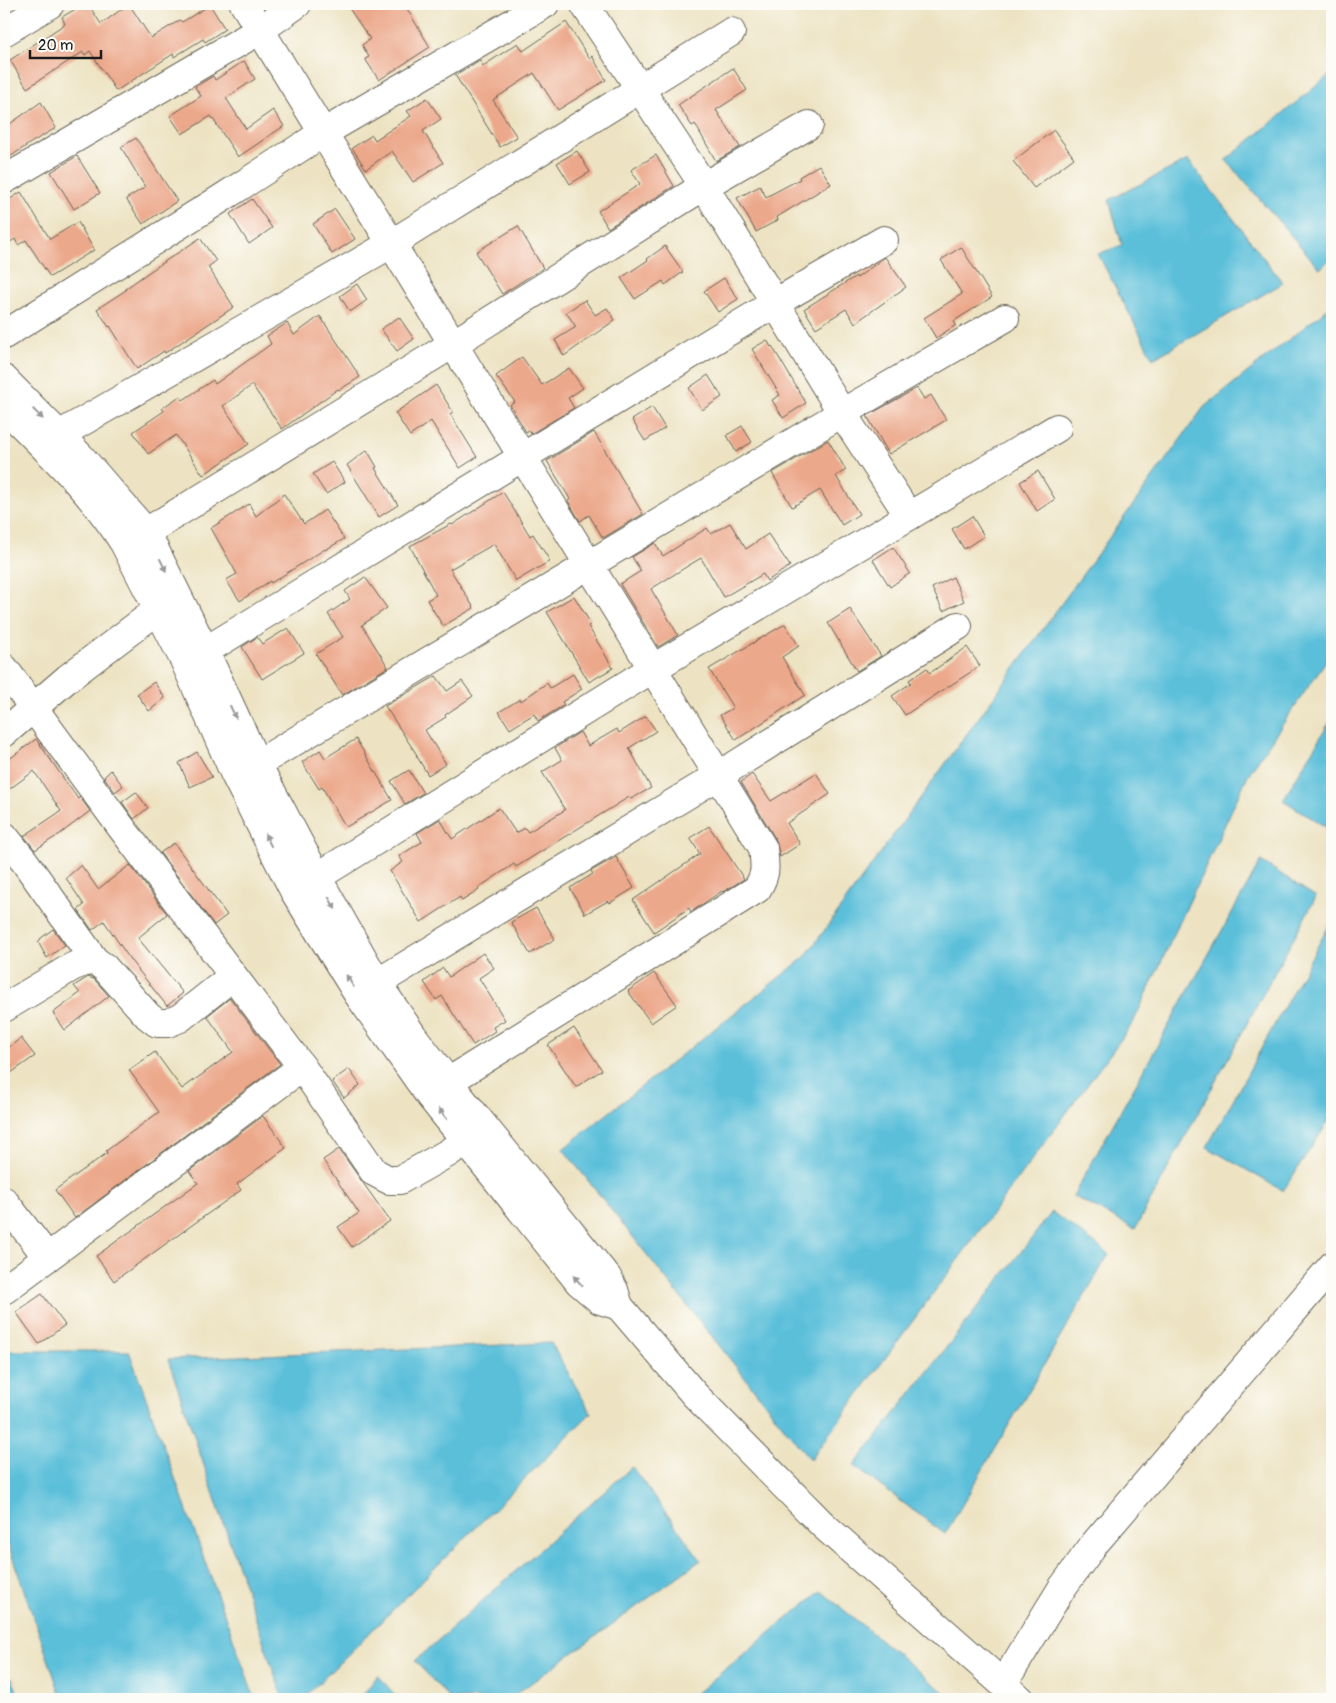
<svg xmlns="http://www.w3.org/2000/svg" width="1336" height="1703" viewBox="0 0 1336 1703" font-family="Pangolin,sans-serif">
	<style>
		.water { fill: #5cbfda; stroke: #3c6e7b }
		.building { fill: #eca88b }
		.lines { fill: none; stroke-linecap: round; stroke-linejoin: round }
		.minor-casing { stroke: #656256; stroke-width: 30 }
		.major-casing { stroke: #656256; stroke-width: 30 }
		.minor { stroke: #fff; stroke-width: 28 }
		.major { stroke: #fff; stroke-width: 28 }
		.oneway { fill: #999 }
	</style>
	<rect width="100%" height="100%" fill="#fdfcf7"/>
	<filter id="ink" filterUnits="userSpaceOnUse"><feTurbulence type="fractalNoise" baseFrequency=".02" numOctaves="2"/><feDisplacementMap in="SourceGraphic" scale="10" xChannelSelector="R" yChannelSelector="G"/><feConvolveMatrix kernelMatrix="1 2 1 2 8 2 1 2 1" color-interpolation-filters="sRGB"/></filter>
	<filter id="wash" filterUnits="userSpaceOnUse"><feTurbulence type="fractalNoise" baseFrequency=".0096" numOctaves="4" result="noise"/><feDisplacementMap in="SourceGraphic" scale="20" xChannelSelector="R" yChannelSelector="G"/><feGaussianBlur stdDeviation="1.12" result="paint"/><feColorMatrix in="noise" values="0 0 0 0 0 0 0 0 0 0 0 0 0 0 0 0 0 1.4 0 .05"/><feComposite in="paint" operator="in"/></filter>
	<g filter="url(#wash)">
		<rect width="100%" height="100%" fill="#ede3c3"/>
		<g class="water">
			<polygon points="1332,73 1332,257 1320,269 1226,160"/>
			<polygon points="1188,160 1283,283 1153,359 1098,254 1122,245 1109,200"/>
			<polygon points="1332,305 1332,652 1248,775 1133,1023 810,1460 563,1149 805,957 1204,407"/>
			<polygon points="1332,718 1332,831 1283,800"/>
			<polygon points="1261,861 1316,897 1135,1229 1073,1196"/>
			<polygon points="1332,920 1332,1116 1283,1191 1207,1147"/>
			<polygon points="1052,1212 1109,1254 945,1534 854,1466"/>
			<polygon points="551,1343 591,1413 303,1699 283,1699 168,1359"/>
			<polygon points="4,1351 129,1351 255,1699 62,1699 4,1533"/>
			<polygon points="632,1467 701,1560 509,1699 450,1699 415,1661"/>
			<polygon points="821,1591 952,1699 689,1699"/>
			<polygon points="378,1675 398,1699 360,1699"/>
			<polygon points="12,1678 20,1699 4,1699 4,1680"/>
		</g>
		<g id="blocks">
			<g class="building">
				<polygon points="84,4 88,4 101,24 129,4 151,38 180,20 182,22 210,5 225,29 205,42 203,39 174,57 173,54 116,91 90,51 85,55 83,52 27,88 10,60 65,24 62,17"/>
				<polygon points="346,4 404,4 430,47 379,80 365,59 369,57 362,45 370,39"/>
				<polygon points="566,22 589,58 592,56 606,80 558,110 534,73 493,100 517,137 500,147 455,75 480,60 483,66 518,43 523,51"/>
				<polygon points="244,61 255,79 226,98 246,129 273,110 284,126 238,157 211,116 182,134 170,116 201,96 195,87 213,76 215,80"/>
				<polygon points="733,68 747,90 716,110 740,147 716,161 695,124 692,126 678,105"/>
				<polygon points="427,98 441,119 423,131 443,163 413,182 392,151 366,169 352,148 372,135 375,140 411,116 407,111"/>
				<polygon points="41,102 56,128 32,142 4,161 4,128"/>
				<polygon points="1054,130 1074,158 1034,188 1013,161"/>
				<polygon points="136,138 177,201 143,224 126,199 145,187 121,147"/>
				<polygon points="577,151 590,172 570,184 557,163"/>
				<polygon points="656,155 674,186 608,228 598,211 640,184 631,170"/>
				<polygon points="77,156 100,193 74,209 51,172"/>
				<polygon points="819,165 831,184 777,217 778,220 756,232 737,198 760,186 766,197 800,179 799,177"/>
				<polygon points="21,192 50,239 78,222 94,250 50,277 26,240 18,245 15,239 4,246 4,203"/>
				<polygon points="252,199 272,228 249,244 230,214"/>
				<polygon points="335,209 355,239 332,254 313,224"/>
				<polygon points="518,226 543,268 502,294 476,252"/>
				<polygon points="200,238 216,261 208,267 234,307 165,353 164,351 137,369 110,326 109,327 97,309 126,290 125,289 146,274"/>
				<polygon points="665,246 683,272 665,285 663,281 635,299 621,278 648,260 647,259"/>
				<polygon points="961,247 992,297 954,321 956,325 936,338 924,318 962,294 941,260"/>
				<polygon points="885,257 906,287 855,323 846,309 816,328 804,309 856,276 857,278"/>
				<polygon points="724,278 738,299 718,312 704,291"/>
				<polygon points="357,284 367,300 350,312 340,296"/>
				<polygon points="585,300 595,315 607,308 615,320 564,356 555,340 576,327 566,312"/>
				<polygon points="320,316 360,377 339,390 338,389 282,429 252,385 223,406 249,444 203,475 176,435 148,454 133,432 164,411 162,408 180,396 183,400 213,380 215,384 271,344 267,336 287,323 294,335"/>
				<polygon points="399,317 414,339 397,351 381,329"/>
				<polygon points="767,340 771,347 772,346 806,403 783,418 772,400 780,395 752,349"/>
				<polygon points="522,357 542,385 569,368 583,388 568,398 574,408 531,434 529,430 526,432 510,405 515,402 496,376"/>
				<polygon points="708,375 722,397 702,410 689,388"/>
				<polygon points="436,385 453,412 450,414 477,457 460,468 431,421 410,436 395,413"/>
				<polygon points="917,388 924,399 931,395 946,420 889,454 867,416"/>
				<polygon points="652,407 665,428 645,441 632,420"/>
				<polygon points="742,426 752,442 736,452 727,435"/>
				<polygon points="594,432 643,514 603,538 589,515 580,521 568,501 570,499 547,461"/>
				<polygon points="828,440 846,470 836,476 859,514 842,525 820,490 792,507 772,473"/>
				<polygon points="367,450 377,467 375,468 398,505 379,517 347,465"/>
				<polygon points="332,462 345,482 326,494 313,474"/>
				<polygon points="1038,471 1055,499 1037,511 1020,482"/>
				<polygon points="503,492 530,536 533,534 550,561 516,581 494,544 450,569 474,608 443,626 427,600 436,595 410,546 451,524 452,525"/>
				<polygon points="284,494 304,524 325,510 344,539 325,550 325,549 271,583 270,581 240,601 226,580 237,574 211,528 249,504 256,516"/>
				<polygon points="972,516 984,536 964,549 952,529"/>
				<polygon points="730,523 746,549 768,534 790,566 767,581 763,574 724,597 701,558 686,567 651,589 678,635 658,647 620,584 641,571 632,557 655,543 663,556 707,528 711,534"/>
				<polygon points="893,547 910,573 890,587 873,560"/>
				<polygon points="365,577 387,608 362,625 388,667 342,695 316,654 343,637 328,614 350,599 345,591"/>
				<polygon points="953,577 964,601 943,611 932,588"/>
				<polygon points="574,596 591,624 588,626 613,668 589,682 547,612"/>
				<polygon points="850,609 881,656 857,671 828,623"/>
				<polygon points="785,624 799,646 782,657 805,695 736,740 720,715 733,708 709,669"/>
				<polygon points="288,628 304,653 262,679 242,647 257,637 262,644"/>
				<polygon points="967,647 980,666 905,715 892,696 911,683 909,680 927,668 930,673"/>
				<polygon points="573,674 582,689 562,702 564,705 538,721 534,714 510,729 499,712 520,699 521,701 547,683 550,688"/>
				<polygon points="436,676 447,691 462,681 473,696 445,715 446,717 425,730 446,764 428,775 416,755 417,755 385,706"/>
				<polygon points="154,682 165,698 149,711 137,694"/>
				<polygon points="646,716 656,731 629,748 651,788 631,799 629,797 516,867 514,864 478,888 479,890 462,901 460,897 421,922 390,871 403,862 399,856 422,842 417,833 440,819 452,839 499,808 516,833 525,828 528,832 565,810 542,772 562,760 555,748 580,732 588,746 617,729 619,733"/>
				<polygon points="36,739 78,799 80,797 90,811 60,834 35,850 24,836 61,811 34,771 4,793 4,763"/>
				<polygon points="356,739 392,800 346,827 322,787 319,789 302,762 320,750 325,758"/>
				<polygon points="197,752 212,777 190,787 179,763"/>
				<polygon points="111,770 123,786 115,792 104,777"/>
				<polygon points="409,770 423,793 405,804 391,781"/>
				<polygon points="816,773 830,794 787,823 800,844 780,857 776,840 741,782 752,774 771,801"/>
				<polygon points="136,792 148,808 134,819 122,802"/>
				<polygon points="709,826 744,879 723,892 722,891 691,912 689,908 654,932 633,900 700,854 690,838"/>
				<polygon points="174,843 227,915 214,925 160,853"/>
				<polygon points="616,857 634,888 610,903 608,901 585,914 570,888 593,874 591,871"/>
				<polygon points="81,865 98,889 130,865 167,914 138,938 183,993 167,1006 131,961 104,921 92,930 78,910 84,905 66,878"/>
				<polygon points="536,908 555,939 530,954 511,922"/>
				<polygon points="53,929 65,945 47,958 38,942 40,940 40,939"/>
				<polygon points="483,953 494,968 479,978 505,1020 493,1027 495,1031 473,1045 442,996 436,1000 424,982 443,968 449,977"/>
				<polygon points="654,973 677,1005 651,1023 628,991"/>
				<polygon points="88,977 94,979 109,996 65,1030 53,1013 80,993 74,986"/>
				<polygon points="230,998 280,1064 75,1218 55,1190 107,1153 106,1151 159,1112 129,1070 155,1052 182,1089 233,1052 207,1016"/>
				<polygon points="574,1028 602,1070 576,1087 548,1045"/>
				<polygon points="21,1038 35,1056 4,1078 4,1051"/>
				<polygon points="349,1069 360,1085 344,1098 332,1081"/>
				<polygon points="263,1116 286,1148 237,1184 241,1190 114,1281 96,1256 198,1183 189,1171"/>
				<polygon points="339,1149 390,1221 352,1247 338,1227 359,1213 323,1160"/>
				<polygon points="42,1294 65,1325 39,1344 16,1312"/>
			</g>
		</g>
	</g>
	<g filter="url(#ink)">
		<use href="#blocks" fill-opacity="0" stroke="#656256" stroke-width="1"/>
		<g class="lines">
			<defs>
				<g id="minor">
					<path d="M244,4L763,848C765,867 767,873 757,889L448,1082"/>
					<polyline points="584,4 704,186 842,413 909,516"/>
					<polyline points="4,32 50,4"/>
					<polyline points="4,180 260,30 297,4"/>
					<polyline points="4,335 222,198 323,133 545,4"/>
					<polyline points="59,435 391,244 731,32"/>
					<polyline points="146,532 453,344 704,186 809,125"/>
					<polyline points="205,651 775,303 884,240"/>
					<polyline points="4,668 121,827 302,1067 374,1172 389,1180 400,1180 448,1153 465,1141"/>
					<polyline points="4,733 68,678 159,609"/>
					<polyline points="257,764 842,413 1005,318"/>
					<polyline points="4,836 25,862 95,961"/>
					<polyline points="317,877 652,669 1057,428"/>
					<polyline points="377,983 718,776 958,626"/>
					<polyline points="4,1008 72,967 84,962 95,961 104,967 148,1016 157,1023 168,1023 180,1018 233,976"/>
					<polyline points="4,1201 47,1257"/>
					<polyline points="4,1290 302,1067"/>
					<polyline points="1003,1684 1062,1588 1095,1543 1332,1266"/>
				</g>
				<g id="major">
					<polyline points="4,379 80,456 146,532 205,651 257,764 317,877 377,983 413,1036 448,1082 607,1277 614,1290 619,1306 694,1394 823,1525 1020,1699"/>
					<path d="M4,407C46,449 92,492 124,543L184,660L235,775L294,891L357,993L429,1095L579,1282L600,1300L619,1306"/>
				</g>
			</defs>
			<use href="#minor" class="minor-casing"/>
			<use href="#major" class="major-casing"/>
			<use href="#minor" class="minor"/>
			<use href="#major" class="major"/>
		</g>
		<defs><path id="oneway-solid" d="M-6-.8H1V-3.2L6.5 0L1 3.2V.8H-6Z" transform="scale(1.25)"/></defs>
		<g class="oneway">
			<use href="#oneway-solid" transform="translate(38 414) rotate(45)"/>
			<use href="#oneway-solid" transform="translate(163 565) rotate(64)"/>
			<use href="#oneway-solid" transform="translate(233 712) rotate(65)"/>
			<use href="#oneway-solid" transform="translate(268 840) rotate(-117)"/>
			<use href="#oneway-solid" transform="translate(332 903) rotate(61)"/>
			<use href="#oneway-solid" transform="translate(350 981) rotate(-122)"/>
			<use href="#oneway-solid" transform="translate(443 1114) rotate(-128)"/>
			<use href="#oneway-solid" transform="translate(578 1281) rotate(-133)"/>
		</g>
	</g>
	<rect width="1336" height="1703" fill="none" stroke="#fdfcf7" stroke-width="20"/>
	<path d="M30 50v8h71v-8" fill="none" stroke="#1c1c1c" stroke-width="2.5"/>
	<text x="38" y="50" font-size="15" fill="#1c1c1c" stroke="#fdfcf7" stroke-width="4" paint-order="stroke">20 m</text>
</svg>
